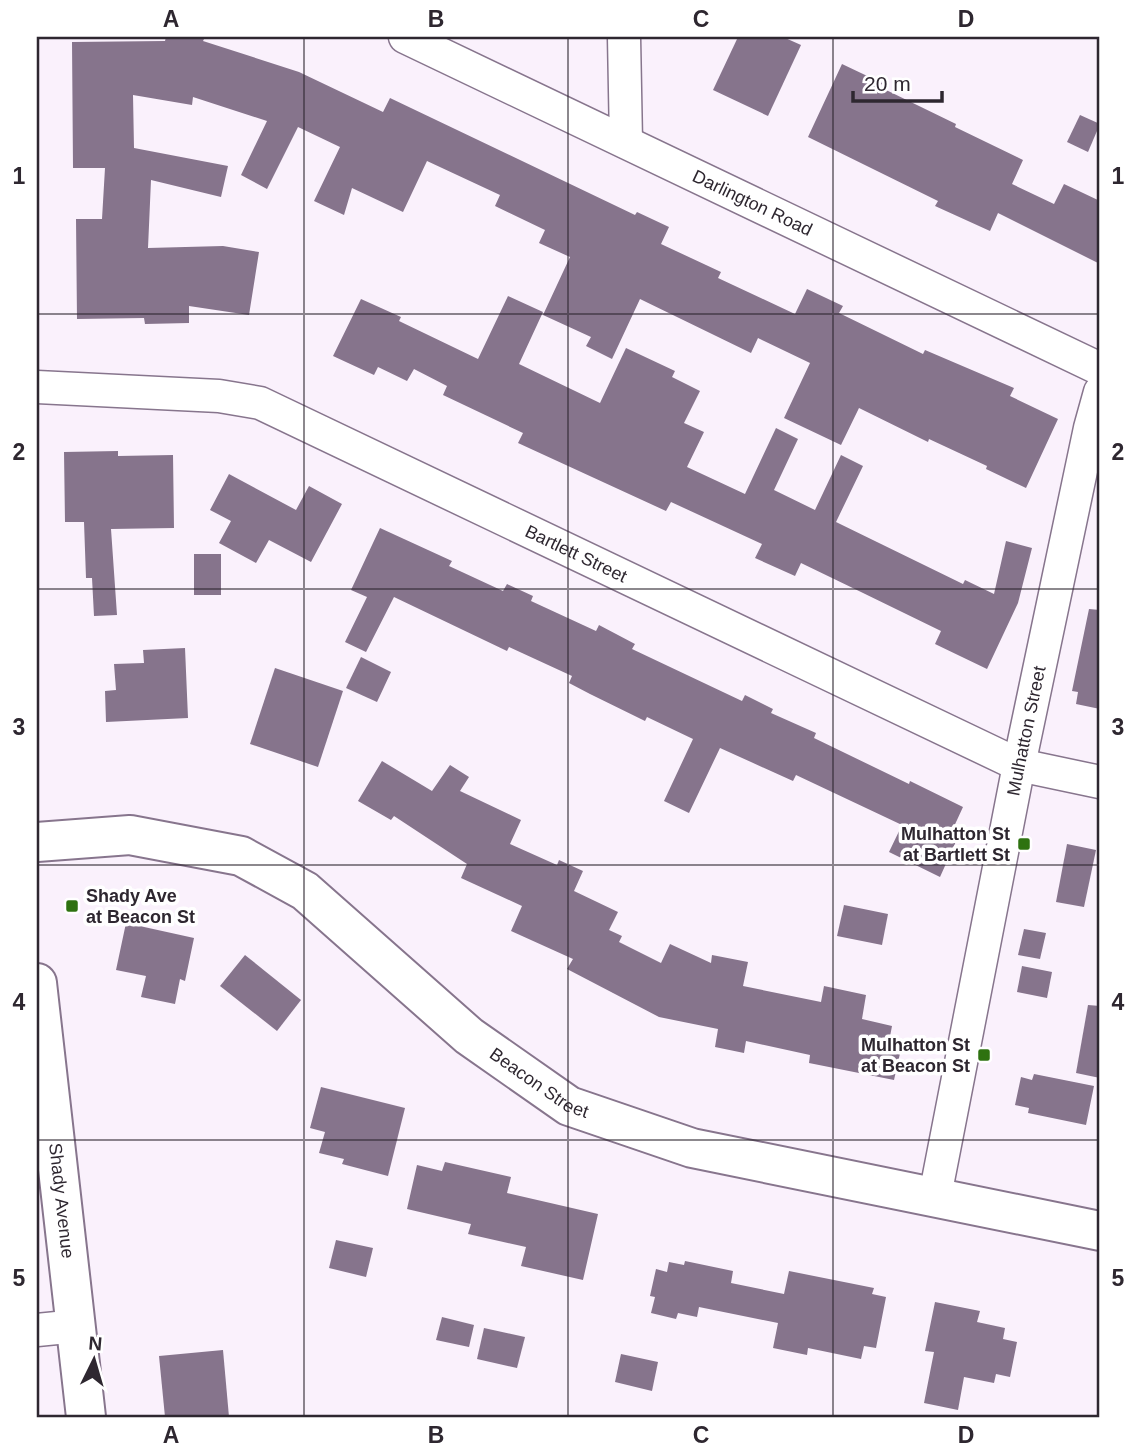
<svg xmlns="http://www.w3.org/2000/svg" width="1137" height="1454" viewBox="0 0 1137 1454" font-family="Helvetica,sans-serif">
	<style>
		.building { fill: #86748c }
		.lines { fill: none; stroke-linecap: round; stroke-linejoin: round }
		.street-casing { stroke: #87758d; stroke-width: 35 }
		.secondary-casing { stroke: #87758d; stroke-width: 42 }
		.primary-casing { stroke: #87758d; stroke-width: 42 }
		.street { stroke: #fff; stroke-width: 32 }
		.secondary { stroke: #fff; stroke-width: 38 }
		.primary { stroke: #fff; stroke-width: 38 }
		.grid { fill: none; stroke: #2e2730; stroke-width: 2; stroke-opacity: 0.55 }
		.poi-dot { fill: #2e7210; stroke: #fff; stroke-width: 2.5 }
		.labels { text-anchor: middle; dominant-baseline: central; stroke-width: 7; stroke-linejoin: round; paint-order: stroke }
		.street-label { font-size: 18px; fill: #2e2730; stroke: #fff }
		.poi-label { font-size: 18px; font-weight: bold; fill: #2e2730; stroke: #fff; text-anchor: end }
		.neatline { fill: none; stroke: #2e2730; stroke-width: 2.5 }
		.grid-label { font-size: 23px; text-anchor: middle; font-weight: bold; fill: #2e2730 }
	</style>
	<rect width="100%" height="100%" fill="#faf1fc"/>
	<g class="building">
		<polygon points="166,37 204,39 203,41 299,72 383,112 390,98 635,215 637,212 669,227 661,244 721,272 718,278 795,314 807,289 843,306 839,313 923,354 925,350 1014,388 1010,396 1058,419 1026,488 986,469 987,466 929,439 928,442 859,408 841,445 784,418 810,363 758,338 751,353 640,299 612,359 586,346 591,337 543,315 570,257 539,243 545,230 495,206 500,195 427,161 403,212 352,188 344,215 314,201 340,147 298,127 267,189 241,175 267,121 193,97 192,105 133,95 134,148 228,166 221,197 151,180 148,248 223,246 259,252 249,315 189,306 189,323 145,324 144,318 77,319 76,219 102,219 105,168 73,168 72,42 165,41"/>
		<polygon points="738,37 783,37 801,45 768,116 713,90"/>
		<polygon points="842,64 882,83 880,87 956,124 955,127 1023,160 1012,184 1054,204 1064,184 1100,201 1100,264 998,213 990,231 935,206 938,201 808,137"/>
		<polygon points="1080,115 1100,124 1088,152 1067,142"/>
		<polygon points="508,296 543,312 519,364 600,403 626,348 675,371 672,377 700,391 684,423 704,432 687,467 745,494 776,428 798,439 774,490 815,510 841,455 863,466 836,522 963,584 965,580 994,594 1006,541 1032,548 1018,603 987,669 935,644 941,631 861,592 801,563 795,576 755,558 762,544 671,502 666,511 518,443 523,433 443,395 447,386 414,369 407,381 378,367 374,375 333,356 361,299 401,317 399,321 478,359"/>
		<polygon points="118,451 118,456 173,455 174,528 111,529 117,615 94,616 92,578 86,578 84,522 65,522 64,452"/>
		<polygon points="229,474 296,510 309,486 342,504 311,562 269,540 256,563 219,543 231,521 210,510"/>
		<polygon points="380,528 452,561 449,566 503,591 507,584 533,596 531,601 596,631 599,625 635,644 632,649 742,701 745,695 773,709 771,713 816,733 814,738 909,784 910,781 963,807 951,833 958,837 940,877 889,852 902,825 796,775 793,781 720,748 689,813 664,801 693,739 647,717 645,721 590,694 569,683 572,676 509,647 507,651 394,597 366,652 345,642 367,597 351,590"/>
		<rect x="194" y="554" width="27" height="41"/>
		<polygon points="1089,609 1100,610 1100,709 1076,704 1078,692 1072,691"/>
		<polygon points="185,648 188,718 106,722 105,691 116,690 114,664 144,663 143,650"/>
		<polygon points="361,657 391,672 377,702 346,688"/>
		<polygon points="275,668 343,691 318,767 250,744"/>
		<polygon points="382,761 432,791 450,765 469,777 460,791 521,820 510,844 557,865 559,860 583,871 574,891 618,912 609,930 622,936 619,942 661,963 670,944 711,963 712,955 748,962 743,986 821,1002 824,986 866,995 862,1019 892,1026 888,1047 901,1049 894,1080 809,1063 810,1055 746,1041 744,1053 715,1047 718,1029 659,1017 567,969 573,959 511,931 522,906 461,878 467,864 394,816 391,820 358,801"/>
		<polygon points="1067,844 1096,850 1084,907 1056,902"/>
		<polygon points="844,905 888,914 882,945 837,936"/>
		<polygon points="126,923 194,938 185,981 180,979 175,1004 141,997 146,976 116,970"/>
		<polygon points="1024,929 1046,933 1040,959 1018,955"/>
		<polygon points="245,955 301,1000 277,1031 220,986"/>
		<polygon points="1022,966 1052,972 1047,998 1017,992"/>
		<polygon points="1088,1005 1100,1006 1100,1078 1076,1073"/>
		<polygon points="1034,1074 1094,1086 1086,1125 1028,1113 1029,1108 1015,1105 1021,1077 1032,1080"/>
		<polygon points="321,1087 405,1108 388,1176 342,1164 344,1159 319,1153 325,1132 310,1128"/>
		<polygon points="445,1162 511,1177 507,1193 598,1214 583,1280 521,1266 526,1247 468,1234 471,1224 407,1209 417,1165 442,1171"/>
		<polygon points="336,1240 373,1248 366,1277 329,1268"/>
		<polygon points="685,1261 733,1271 731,1283 784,1294 789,1271 874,1288 872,1294 886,1297 876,1348 864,1346 861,1359 808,1348 807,1355 773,1348 778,1323 699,1307 697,1317 678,1313 676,1319 651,1313 655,1297 650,1296 656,1269 667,1272 669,1262 684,1265"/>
		<polygon points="935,1302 980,1311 977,1322 1005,1328 1003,1339 1017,1342 1010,1377 996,1374 994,1383 964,1377 958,1410 924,1403 934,1352 925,1351"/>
		<polygon points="442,1317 474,1325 469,1347 436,1340"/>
		<polygon points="484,1328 525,1337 517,1368 477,1359"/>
		<polygon points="223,1350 229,1417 165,1417 159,1356"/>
		<polygon points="621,1354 658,1362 652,1391 615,1382"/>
	</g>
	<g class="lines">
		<defs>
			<g id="street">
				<path id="s1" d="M405,37L1100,369"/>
				<polyline points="624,37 626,142"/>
				<path id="s2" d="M37,387L219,396L260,403L1019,765L1100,782"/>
				<path id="s3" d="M935,1196L1019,765L1090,428L1100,392"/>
				<polyline points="37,1330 77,1326"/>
			</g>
			<g id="secondary">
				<path id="s4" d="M37,842L130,835L241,856L305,891L469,1036L569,1106L692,1148L1100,1231"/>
			</g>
			<g id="primary">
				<path id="s5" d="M37,983L86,1417"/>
			</g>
		</defs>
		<use href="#street" class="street-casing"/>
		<use href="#secondary" class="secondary-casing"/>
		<use href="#primary" class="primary-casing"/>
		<use href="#street" class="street"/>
		<use href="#secondary" class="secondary"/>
		<use href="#primary" class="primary"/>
	</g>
	<path class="grid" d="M304,37V1417M568,37V1417M833,37V1417M37,314H1100M37,589H1100M37,865H1100M37,1140H1100"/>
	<g class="poi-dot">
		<rect x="1017" y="837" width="14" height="14" rx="3.5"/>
		<rect x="65" y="899" width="14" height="14" rx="3.5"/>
		<rect x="977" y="1048" width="14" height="14" rx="3.5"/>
	</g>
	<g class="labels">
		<g class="street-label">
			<text stroke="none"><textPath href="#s1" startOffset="385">Darlington Road</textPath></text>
			<text stroke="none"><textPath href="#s2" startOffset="574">Bartlett Street</textPath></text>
			<text stroke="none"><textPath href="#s3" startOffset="474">Mulhatton Street</textPath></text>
			<text stroke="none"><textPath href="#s4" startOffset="583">Beacon Street</textPath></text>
			<text stroke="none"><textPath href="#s5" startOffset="219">Shady Avenue</textPath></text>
		</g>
		<g class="poi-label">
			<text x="1010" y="834">Mulhatton St<tspan x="1010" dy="21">at Bartlett St</tspan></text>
			<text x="86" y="896" text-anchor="start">Shady Ave<tspan x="86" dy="21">at Beacon St</tspan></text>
			<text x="970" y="1045">Mulhatton St<tspan x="970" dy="21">at Beacon St</tspan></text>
		</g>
	</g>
	<rect width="1137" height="1454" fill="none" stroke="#ffffff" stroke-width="77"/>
	<g transform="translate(94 1360) rotate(5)" stroke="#ffffff" stroke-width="5" paint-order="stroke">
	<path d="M0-5L12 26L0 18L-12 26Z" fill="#2e2730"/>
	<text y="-10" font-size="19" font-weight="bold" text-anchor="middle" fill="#2e2730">N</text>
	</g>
	<path d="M853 91v10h89v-10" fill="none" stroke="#2e2730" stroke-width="3.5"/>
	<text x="864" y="91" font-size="21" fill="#2e2730" stroke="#ffffff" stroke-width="5" paint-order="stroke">20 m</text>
	<rect x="38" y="38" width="1060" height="1378" class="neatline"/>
	<g class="grid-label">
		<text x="171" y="27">A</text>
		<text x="436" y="27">B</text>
		<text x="701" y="27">C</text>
		<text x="966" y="27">D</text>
		<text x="19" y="184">1</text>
		<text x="1118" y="184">1</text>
		<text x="19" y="460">2</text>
		<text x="1118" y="460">2</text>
		<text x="19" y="735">3</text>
		<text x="1118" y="735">3</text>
		<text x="19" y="1010">4</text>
		<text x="1118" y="1010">4</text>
		<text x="19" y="1286">5</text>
		<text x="1118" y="1286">5</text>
		<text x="171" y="1443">A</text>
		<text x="436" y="1443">B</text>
		<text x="701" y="1443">C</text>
		<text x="966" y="1443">D</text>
	</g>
</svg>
